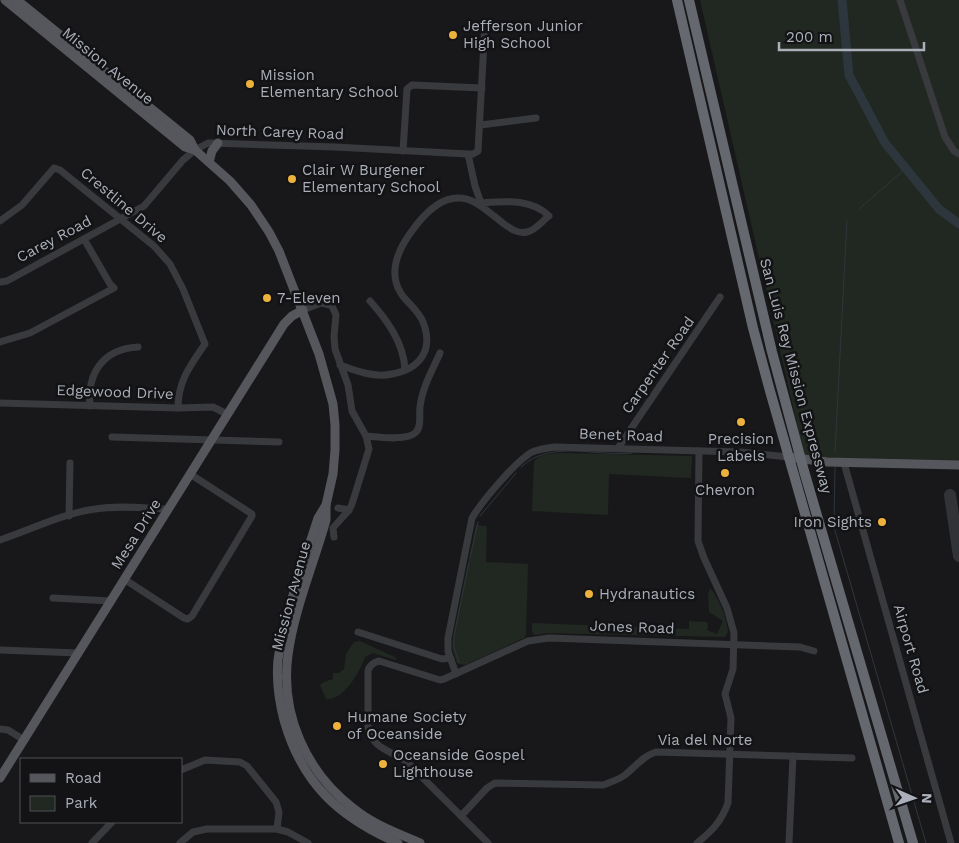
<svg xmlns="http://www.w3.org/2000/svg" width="959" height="843" viewBox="0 0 959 843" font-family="'Work Sans',sans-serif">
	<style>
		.green { fill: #202821 }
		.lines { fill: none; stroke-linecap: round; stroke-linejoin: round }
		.stream { stroke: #2e363d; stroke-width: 1 }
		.river { stroke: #2e363d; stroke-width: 9 }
		.taxiway { stroke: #323336; stroke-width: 12 }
		.minor { stroke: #393a3e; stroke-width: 7 }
		.major { stroke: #55575d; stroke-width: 9 }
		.highway { stroke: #65686f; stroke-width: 10 }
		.poi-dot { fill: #edb23c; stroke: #131315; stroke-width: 2 }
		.labels { text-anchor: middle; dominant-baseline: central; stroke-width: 5; stroke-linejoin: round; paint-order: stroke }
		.poi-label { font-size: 15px; fill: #aaafb9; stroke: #131315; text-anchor: start }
		.street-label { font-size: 15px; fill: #aaafb9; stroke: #131315 }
	</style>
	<rect width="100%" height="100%" fill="#18181a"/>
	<g class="green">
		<polygon points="700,0 959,0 959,465 805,459"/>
		<path d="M561,453L692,456L691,478L609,474L608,515L532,511L534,462C539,453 552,454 561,453Z"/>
		<polygon points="476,525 487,526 486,562 528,564 526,634 524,638 465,665 457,663 452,648 453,636"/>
		<path d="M710,588C719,598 727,618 728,632L725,637L547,633L535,635L532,632V623L689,629V621L707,622L708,626L707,630L717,634L723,621L709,612L708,595Z"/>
		<path d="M360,641L397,658L395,660L373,653L365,657C360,671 344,701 326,699L320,685L324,682L333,679V673H339L344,669L346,654L354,642Z"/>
	</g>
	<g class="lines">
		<g class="stream">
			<polyline points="859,209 905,169"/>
			<polyline points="633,440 637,437 641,438 643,435"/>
			<polyline points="835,452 847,220"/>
			<path d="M521,467C551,439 595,457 632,453"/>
			<polyline points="835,467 834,527 926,843"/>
			<polyline points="480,516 516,473"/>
			<polyline points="470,558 478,522"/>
			<polyline points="459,663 454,647 454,636 469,562"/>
		</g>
		<polyline class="river" points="842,0 849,75 885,143 939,209 959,224"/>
		<polyline class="taxiway" points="950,495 959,556"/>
		<g class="minor">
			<polyline points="900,0 945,137 954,151 959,154"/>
			<polyline points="481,125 536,118"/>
			<polyline points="403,151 407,89 412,85 482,88"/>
			<polyline points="468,154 475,186 481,203"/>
			<path d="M0,221L22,205L54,168L60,170L154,246L170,264L183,289L205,344C190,366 178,381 178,408"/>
			<polyline points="0,282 7,281 144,206 183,160 195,150 208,143 335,147 468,154 473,154 478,151 485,23"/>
			<path d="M370,301C387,320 404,343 405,370"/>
			<polyline points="303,310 321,303 326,304 332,306 336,315 334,336 335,349 348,385 352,411 366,436 369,449 352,504 349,510 333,528 334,537"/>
			<polyline points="0,342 30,333 114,288 110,284 84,239"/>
			<path d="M340,365C356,371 375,378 392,374C420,369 434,350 423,322C417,307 399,298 396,282C392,266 400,248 409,235C424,213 447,187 476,203C486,209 495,217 504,224C511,229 518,234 527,232C536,230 542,221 549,216C530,197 501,202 476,203"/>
			<polyline points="0,403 178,408 213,407 227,414"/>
			<path d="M90,406C87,373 103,349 138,347"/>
			<path d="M366,436C378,437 406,441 415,433C422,428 419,415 420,407C422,388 432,371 440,353"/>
			<polyline points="112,437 279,442"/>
			<polyline points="618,448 720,297"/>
			<polyline points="844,463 951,843"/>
			<polyline points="338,508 349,510"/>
			<polyline points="69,516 70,463"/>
			<path d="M0,540C30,530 64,513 95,509C119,505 144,508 168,509"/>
			<polyline points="124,579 184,618 188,619 192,616 252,516 252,514 190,474"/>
			<polyline points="53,598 111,601"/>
			<polyline points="358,632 442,659 450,658"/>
			<polyline points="0,650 78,653"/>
			<path d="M456,674L448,651V638L472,518C482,501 516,461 532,452C539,449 547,448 555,447L740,452L788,457"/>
			<polyline points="0,729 8,730 24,740"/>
			<polyline points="181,770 205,760 240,762 247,766 276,802 279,812 277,829"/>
			<path d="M461,816L487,788L495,783L603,785C611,782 618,780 625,775C635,767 643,756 656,752L852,758"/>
			<polyline points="92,843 112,822"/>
			<polyline points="180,843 193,832 207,829 277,829 288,832 308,843"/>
			<path d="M488,843L407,762C391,750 373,750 368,727V671C369,666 374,662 379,661L440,680L444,679L528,641L549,638L800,647L814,651"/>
			<path d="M697,843C712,831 721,822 728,803L731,718L725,694L733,669L734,633L727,608L704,558L698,541L699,451"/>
			<polyline points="789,843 793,756"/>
		</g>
		<g class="major">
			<polyline points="5,0 185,147 195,150"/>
			<path d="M17,0L190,140L195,150L230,181L251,205L269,232L279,251L319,354L333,404L335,425V450L333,474L326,505V520C314,563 294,610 288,655C280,714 306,772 353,808C372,824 397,833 420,843"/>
			<polyline points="209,162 212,151 218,143"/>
			<polyline points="788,457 827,462 959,465"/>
			<path d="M326,505L318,518C304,562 284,615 278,660C276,681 279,701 284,720C302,784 339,817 398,843"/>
			<polyline points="0,778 284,324 292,316 303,310"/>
		</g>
		<g class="highway">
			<polyline points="677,0 753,328 770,391 899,843"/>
			<polyline points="689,0 772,352 804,471 913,843"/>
		</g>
	</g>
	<g class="poi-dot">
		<circle cx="453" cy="35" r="5"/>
		<circle cx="250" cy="84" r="5"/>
		<circle cx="292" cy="179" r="5"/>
		<circle cx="267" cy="298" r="5"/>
		<circle cx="741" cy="422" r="5"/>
		<circle cx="725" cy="473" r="5"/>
		<circle cx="882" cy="522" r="5"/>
		<circle cx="589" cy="594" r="5"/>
		<circle cx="337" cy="726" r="5"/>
		<circle cx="383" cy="764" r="5"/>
	</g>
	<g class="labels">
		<g class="poi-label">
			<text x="463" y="26">Jefferson Junior<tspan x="463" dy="17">High School</tspan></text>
			<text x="260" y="75">Mission<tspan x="260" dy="17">Elementary School</tspan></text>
			<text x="302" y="170">Clair W Burgener<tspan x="302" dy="17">Elementary School</tspan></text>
			<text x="277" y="298">7-Eleven</text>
			<text x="741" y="439" text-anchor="middle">Precision<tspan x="741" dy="17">Labels</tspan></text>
			<text x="725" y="490" text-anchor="middle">Chevron</text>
			<text x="872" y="522" text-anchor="end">Iron Sights</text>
			<text x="599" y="594">Hydranautics</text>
			<text x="347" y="717">Humane Society<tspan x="347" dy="17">of Oceanside</tspan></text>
			<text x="393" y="755">Oceanside Gospel<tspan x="393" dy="17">Lighthouse</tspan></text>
		</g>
		<g class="street-label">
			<text transform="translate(108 66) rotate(39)">Mission Avenue</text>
			<text transform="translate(280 132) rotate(2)">North Carey Road</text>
			<text transform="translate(124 205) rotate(40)">Crestline Drive</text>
			<text transform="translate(54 239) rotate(-28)">Carey Road</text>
			<text transform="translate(658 365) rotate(-55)">Carpenter Road</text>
			<text transform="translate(796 376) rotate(75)">San Luis Rey Mission Expressway</text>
			<text transform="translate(115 392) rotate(2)">Edgewood Drive</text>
			<text transform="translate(621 435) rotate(2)">Benet Road</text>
			<text transform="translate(136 534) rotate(-58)">Mesa Drive</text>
			<text transform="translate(291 596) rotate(-75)">Mission Avenue</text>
			<text transform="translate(632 627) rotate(2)">Jones Road</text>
			<text transform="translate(911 649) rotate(74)">Airport Road</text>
			<text x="705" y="740">Via del Norte</text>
		</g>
	</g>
	<rect x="20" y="758" width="162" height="65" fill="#131315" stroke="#4f5157"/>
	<rect x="30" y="774" width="25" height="8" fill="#55575d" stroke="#4f5157"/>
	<text x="65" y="783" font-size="15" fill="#aaafb9">Road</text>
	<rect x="30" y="796" width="25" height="15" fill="#202821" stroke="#4f5157"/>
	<text x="65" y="808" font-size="15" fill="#aaafb9">Park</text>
	<g transform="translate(914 798) rotate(92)" stroke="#131315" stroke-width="4" paint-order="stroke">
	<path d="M0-4L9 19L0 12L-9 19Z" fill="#aaafb9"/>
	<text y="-8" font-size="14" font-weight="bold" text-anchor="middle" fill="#aaafb9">N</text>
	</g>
	<path d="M779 42v8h145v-8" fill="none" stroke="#aaafb9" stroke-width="2.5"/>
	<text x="786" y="42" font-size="15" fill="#aaafb9" stroke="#131315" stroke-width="4" paint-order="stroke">200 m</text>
</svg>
